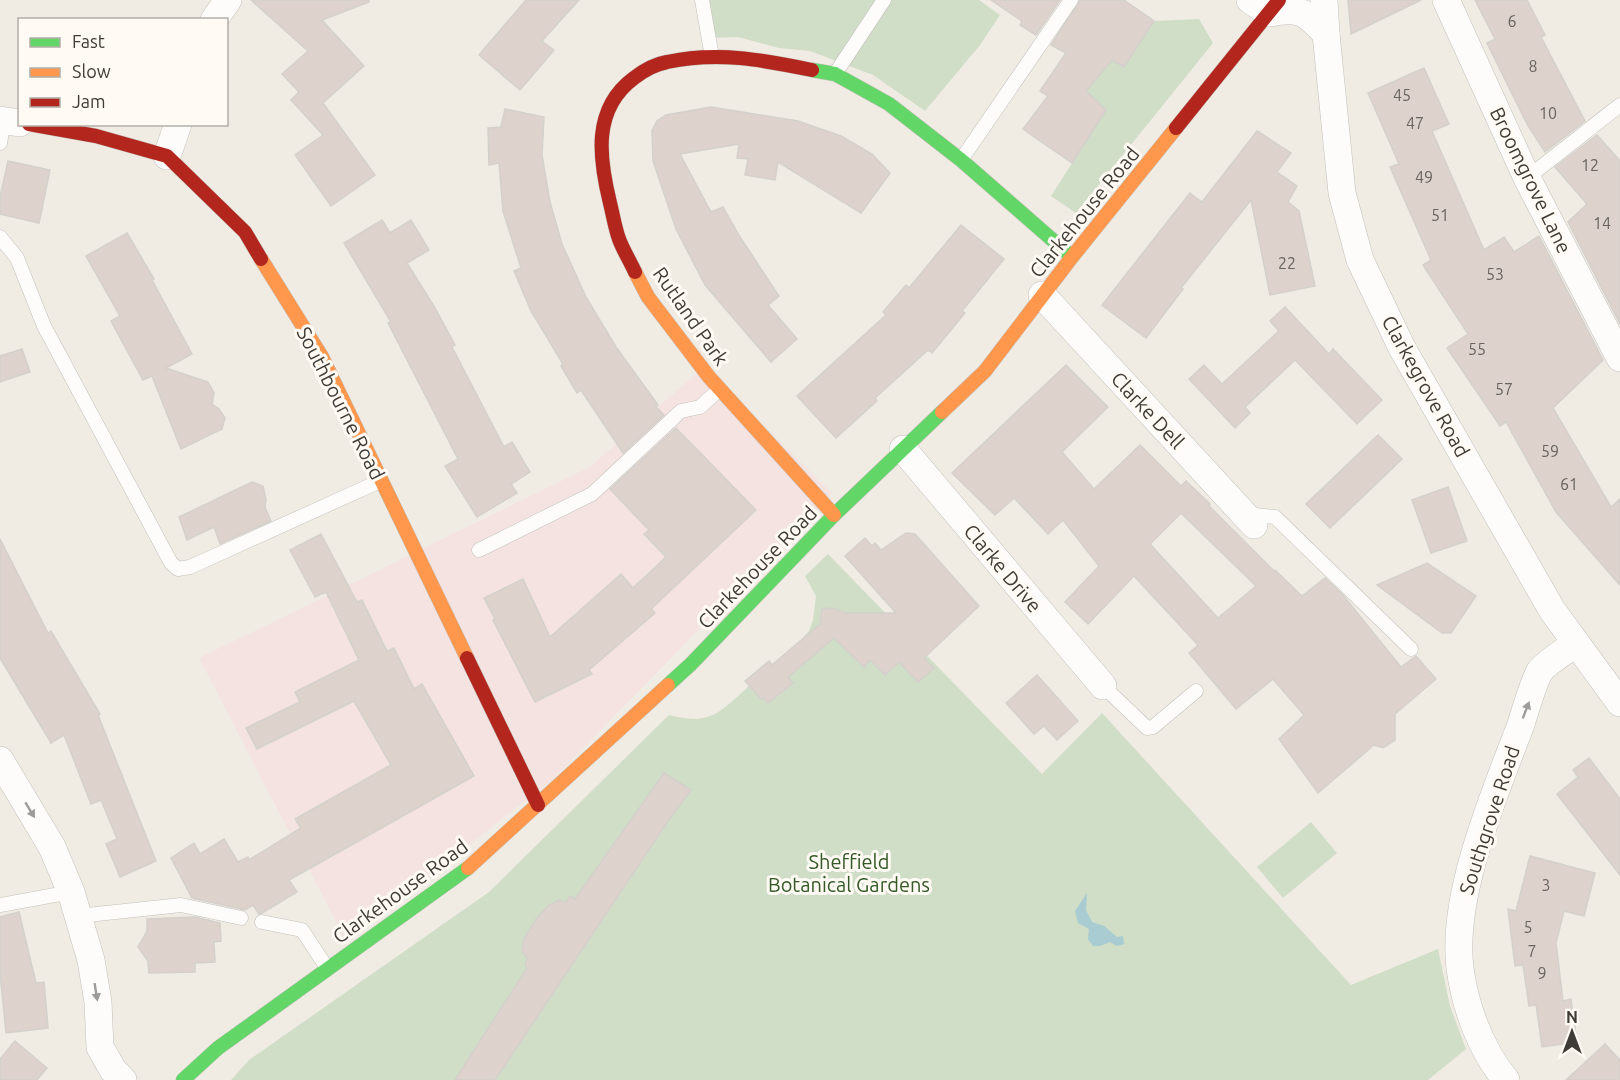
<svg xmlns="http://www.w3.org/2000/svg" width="1620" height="1080" viewBox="0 0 1620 1080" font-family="Ubuntu,sans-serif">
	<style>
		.commercial { fill: #f4e3e0 }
		.green { fill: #d0ddc7 }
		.water { fill: #a8ccd2 }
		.building { fill: #ddd2cc; stroke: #d4d0cb; stroke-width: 1.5; fill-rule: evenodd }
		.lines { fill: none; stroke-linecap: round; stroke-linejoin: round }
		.lane-casing { stroke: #c3c0ba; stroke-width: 15 }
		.street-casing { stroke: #c3c0ba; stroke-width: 28 }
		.fast-casing { stroke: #c3c0ba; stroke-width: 15 }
		.slow-casing { stroke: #c3c0ba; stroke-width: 15 }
		.jam-casing { stroke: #c3c0ba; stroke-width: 15 }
		.lane { stroke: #fdfcfb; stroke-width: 14 }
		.street { stroke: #fdfcfb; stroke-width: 27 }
		.fast { stroke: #63d668; stroke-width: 14 }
		.slow { stroke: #ff974d; stroke-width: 14 }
		.jam { stroke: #b3261e; stroke-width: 14 }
		.oneway { fill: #9e9c99 }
		.labels { text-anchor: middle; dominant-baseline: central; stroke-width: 6; stroke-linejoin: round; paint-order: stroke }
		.number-label { font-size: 16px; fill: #69645f }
		.street-label { font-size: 20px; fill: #3f3c37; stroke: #fffaf3 }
		.park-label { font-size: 20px; fill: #335928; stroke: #fffaf3 }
	</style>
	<rect width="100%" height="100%" fill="#f0ece4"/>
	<polygon class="commercial" points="704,367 832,493 552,780 346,941 199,658 590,467"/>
	<g class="green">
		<polygon points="702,0 979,0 1000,15 980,45 925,111 873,75 810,51 779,48 738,37 708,38"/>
		<polygon points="1199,19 1213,43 1076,213 1051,196 1106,110 1086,91 1100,75 1104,55 1124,67 1154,21"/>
		<path d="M828,554L1042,774L1102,713L1351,985L1438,949L1450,1006L1466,1049L1428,1080H231L249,1060L489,892L669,715C711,726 720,712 749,686L745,681L769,661L772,664L799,642L809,631L813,620L816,596L805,576Z"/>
		<polygon points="1311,822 1337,853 1283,898 1257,867"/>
	</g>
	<polygon class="water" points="1087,893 1086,910 1092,922 1104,926 1117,937 1123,936 1124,944 1117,946 1110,942 1100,946 1093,946 1088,939 1089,929 1078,923 1075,911"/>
	<g class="building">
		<polygon points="251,0 369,0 369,2 322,20 364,66 323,103 375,175 331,206 295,155 323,135 291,100 299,92 282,74 308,51"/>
		<polygon points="526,0 579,0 542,41 554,50 520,90 479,55"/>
		<polygon points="991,0 1060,0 1036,35 1020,25 1022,21"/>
		<polygon points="1080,0 1124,0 1154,21 1124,67 1112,60 1086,91 1106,110 1072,163 1023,129 1048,96 1040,91 1066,53 1051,45"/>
		<polygon points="1348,0 1421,0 1351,34"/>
		<polygon points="1475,0 1527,0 1545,35 1541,37 1585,121 1545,152 1528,126 1487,43 1495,39"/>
		<polygon points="1424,68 1449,124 1432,131 1484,250 1504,237 1514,252 1539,236 1603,360 1553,408 1611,507 1620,499 1620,585 1556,512 1506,422 1500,426 1447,348 1468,334 1423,265 1431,260 1390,167 1399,164 1368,93"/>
		<polygon points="711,107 798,121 841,136 872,154 890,173 861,213 778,162 775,180 745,175 748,159 737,158 739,144 680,154 711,212 723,207 740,237 779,296 768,305 797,339 771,362 705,285 676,229 653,161 652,131 657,121 666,115"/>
		<polygon points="505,109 544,117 542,155 550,202 562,244 586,297 616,347 658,405 656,407 664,415 623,453 581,390 577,393 561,366 563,364 531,311 514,271 521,268 503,211 499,163 489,165 488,128 501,127"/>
		<polygon points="1257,131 1291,153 1277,172 1297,186 1288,202 1299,211 1315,286 1270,295 1251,200 1181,288 1183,289 1146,338 1102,305 1190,193 1202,202"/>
		<polygon points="1597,135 1620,161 1620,324 1568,222 1587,204 1555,167"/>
		<polygon points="8,161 50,170 39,223 0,214 0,197"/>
		<polygon points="382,220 390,233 411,220 429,250 407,263 435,308 455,345 452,347 504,447 512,442 530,472 511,484 517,493 477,517 445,466 458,459 388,323 391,322 344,243"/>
		<polygon points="961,225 1004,259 962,311 965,313 932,353 928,350 875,398 877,401 836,438 797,396 886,315 883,312 906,285 909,288"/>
		<polygon points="127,233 154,279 152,280 192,354 166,368 208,382 214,393 212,404 219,409 225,418 222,429 181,449 152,376 143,380 111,321 120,316 86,256"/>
		<polygon points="1285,307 1329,354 1333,349 1382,400 1357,424 1295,360 1245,407 1250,413 1235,428 1189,379 1204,365 1222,384 1279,331 1270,321"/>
		<polygon points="22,349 30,372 0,382 0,356"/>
		<path d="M1066,365L1108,407L1062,452L1094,489L1140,445L1181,486L1186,481L1210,504L1209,506L1274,571L1275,570L1302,596L1325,578L1342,594L1401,667L1416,656L1436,679L1395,714V740L1383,748L1374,745L1318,793L1279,739L1304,715L1273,679L1236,709L1189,653L1198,645L1134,576L1088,624L1065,602L1099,566L1063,520L1048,534L1014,498L995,515L952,473ZM1181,513L1256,586L1218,618L1150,544Z"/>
		<polygon points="676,428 756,510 651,609 655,613 589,670 592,674 535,702 493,620 495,619 484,598 523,579 550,637 621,574 633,588 666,557 644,534 649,530 610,489"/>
		<polygon points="1378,435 1402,459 1330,528 1306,504"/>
		<polygon points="252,482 263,486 266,499 265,507 271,521 220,544 214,527 187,540 179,517"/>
		<polygon points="1448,487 1467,541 1431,553 1412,500"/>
		<polygon points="906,533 915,534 979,606 924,658 934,668 918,682 899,662 885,675 870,660 864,667 834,638 788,677 793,683 768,703 764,698 762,700 745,681 769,661 772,665 820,624 822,609 833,608 845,613 896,613 845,556 865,538 872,546 875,543 881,550"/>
		<polygon points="321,534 357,602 362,600 387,651 394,648 414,689 422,684 474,776 289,880 297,892 262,913 259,914 253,905 245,910 192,898 171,858 194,843 200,854 224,839 238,862 248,857 249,860 301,828 295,819 391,765 354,701 257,749 246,728 300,702 295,692 359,660 326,592 315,597 290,550"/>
		<polygon points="0,539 48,633 51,631 100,714 98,715 156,861 120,877 106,844 117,839 101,800 91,804 64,735 51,743 0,658"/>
		<polygon points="1427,563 1476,596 1451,633 1442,633 1377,585"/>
		<polygon points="1037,675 1078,721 1057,740 1044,726 1034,734 1006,703"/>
		<polygon points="1589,758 1620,799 1620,875 1557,794 1578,777 1573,770"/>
		<polygon points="664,773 691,790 666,824 495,1080 455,1080 527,968 525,964 527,958 522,951 524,939 536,919 549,905 559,900 566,902 570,896 575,899"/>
		<polygon points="1530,856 1595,873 1584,916 1564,911 1556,943 1563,1001 1571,999 1577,1042 1542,1047 1536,1005 1529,1006 1523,965 1515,966 1508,909 1516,911"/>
		<polygon points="19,912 36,983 44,982 48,1028 6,1033 0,973 0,917"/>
		<polygon points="195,917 220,923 221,941 214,942 215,962 195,963 195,972 149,973 148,961 138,947 147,931 147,919"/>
		<polygon points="15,1041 47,1068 37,1080 0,1080 0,1059"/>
		<polygon points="1605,1044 1620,1060 1620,1080 1566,1080"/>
	</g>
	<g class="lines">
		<defs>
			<g id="lane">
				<polyline points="702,0 712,57"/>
				<polyline points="835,74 884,0"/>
				<polyline points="0,143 4,120"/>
				<polyline points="961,160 1071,0"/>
				<polyline points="1527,178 1620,105"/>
				<polyline points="0,237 17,258 44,326 171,563 178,569 190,567 380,481"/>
				<polyline points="1246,514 1275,517 1411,649"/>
				<polyline points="479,550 592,494 681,411 700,407 720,389"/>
				<polyline points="1103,686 1147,728 1153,727 1196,691"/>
				<polyline points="0,905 71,892"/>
				<polyline points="78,916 181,905 241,918"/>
				<polyline points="262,922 302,930 327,968"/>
			</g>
			<g id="street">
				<path d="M1250,0L1269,13C1299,7 1305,11 1326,34"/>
				<polyline points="1324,0 1326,34 1342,193 1360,260 1402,348 1552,610 1620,703"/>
				<polyline points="1446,0 1527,178 1620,358"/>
				<polyline points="214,20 228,0"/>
				<polyline points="0,120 20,123"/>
				<polyline points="167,156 178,124"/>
				<polyline points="1042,295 1254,525"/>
				<polyline points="903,449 1103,686"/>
				<polyline points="0,760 52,847 71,892 91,960 98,1002 100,1047 113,1070 123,1080"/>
				<path d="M1506,1080C1481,1050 1465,1007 1460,968C1451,896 1494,795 1520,727C1524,715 1534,680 1540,671C1547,662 1566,651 1576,643"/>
			</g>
			<g id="fast">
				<polyline points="812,70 835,74 889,104 961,160 1072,257"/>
				<polyline points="668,685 691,664 834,515 942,412"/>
				<polyline points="183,1080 218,1048 468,868"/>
			</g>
			<g id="slow">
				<polyline points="261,259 322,357 467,658"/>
				<polyline points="635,272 648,297 709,377 834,515"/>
				<polyline points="942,412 985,371 1072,257 1176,128"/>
				<polyline points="468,868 668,685"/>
			</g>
			<g id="jam">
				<polyline points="29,124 96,136 167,156 245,232 261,259"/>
				<polyline points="1176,128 1279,0"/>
				<path d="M635,272C630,261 623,250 619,239C615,228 613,215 610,203C599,158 592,109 634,78C643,71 656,64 667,62C718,51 763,60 812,70"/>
				<polyline points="467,658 538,805"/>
			</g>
		</defs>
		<use href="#lane" class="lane-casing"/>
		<use href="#street" class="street-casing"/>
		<use href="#fast" class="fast-casing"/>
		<use href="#slow" class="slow-casing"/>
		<use href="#jam" class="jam-casing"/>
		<use href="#lane" class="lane"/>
		<use href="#street" class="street"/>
		<use href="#fast" class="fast"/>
		<use href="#slow" class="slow"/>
		<use href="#jam" class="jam"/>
	</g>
	<defs><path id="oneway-solid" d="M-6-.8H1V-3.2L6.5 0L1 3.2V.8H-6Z" transform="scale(1.5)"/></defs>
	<g class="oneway">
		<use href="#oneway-solid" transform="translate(1526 710) rotate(-69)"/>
		<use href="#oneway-solid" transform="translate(30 810) rotate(59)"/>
		<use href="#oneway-solid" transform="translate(96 992) rotate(81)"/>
	</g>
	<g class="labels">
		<g class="number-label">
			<text x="1512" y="21">6</text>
			<text x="1533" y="66">8</text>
			<text x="1402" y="95">45</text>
			<text x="1548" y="113">10</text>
			<text x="1415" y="123">47</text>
			<text x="1590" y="165">12</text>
			<text x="1424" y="177">49</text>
			<text x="1440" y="215">51</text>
			<text x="1602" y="223">14</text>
			<text x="1287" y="263">22</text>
			<text x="1495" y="274">53</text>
			<text x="1477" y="349">55</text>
			<text x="1504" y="389">57</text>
			<text x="1550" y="451">59</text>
			<text x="1569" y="484">61</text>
			<text x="1546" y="885">3</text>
			<text x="1528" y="927">5</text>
			<text x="1532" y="951">7</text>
			<text x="1542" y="973">9</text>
		</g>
		<g class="street-label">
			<text transform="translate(1531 180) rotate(64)">Broomgrove Lane</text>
			<text transform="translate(1084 212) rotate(-51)">Clarkehouse Road</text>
			<text transform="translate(691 316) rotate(55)">Rutland Park</text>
			<text transform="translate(1426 386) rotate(61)">Clarkegrove Road</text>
			<text transform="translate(341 403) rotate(63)">Southbourne Road</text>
			<text transform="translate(1148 410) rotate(47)">Clarke Dell</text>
			<text transform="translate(757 567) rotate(-46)">Clarkehouse Road</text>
			<text transform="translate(1003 568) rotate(50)">Clarke Drive</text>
			<text transform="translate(1489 820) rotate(-72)">Southgrove Road</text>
			<text transform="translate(400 891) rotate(-36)">Clarkehouse Road</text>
		</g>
		<g class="park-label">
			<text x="849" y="861">Sheffield<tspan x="849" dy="23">Botanical Gardens</tspan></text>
		</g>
	</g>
	<rect x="18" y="18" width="210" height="108" fill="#fffaf3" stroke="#b2aea8" stroke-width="1.5"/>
	<rect x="30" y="38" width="30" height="9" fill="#63d668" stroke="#b2aea8" stroke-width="1.5"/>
	<text x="72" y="48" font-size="18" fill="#3f3c37">Fast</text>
	<rect x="30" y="68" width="30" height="9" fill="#ff974d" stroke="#b2aea8" stroke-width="1.5"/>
	<text x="72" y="78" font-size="18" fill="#3f3c37">Slow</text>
	<rect x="30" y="98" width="30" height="9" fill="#b3261e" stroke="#b2aea8" stroke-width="1.5"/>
	<text x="72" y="108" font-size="18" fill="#3f3c37">Jam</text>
	<g transform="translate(1572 1032)" stroke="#fffaf3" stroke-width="4.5" paint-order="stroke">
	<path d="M0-4.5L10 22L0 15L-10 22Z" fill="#3f3c37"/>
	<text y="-9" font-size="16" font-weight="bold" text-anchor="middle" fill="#3f3c37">N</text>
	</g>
</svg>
